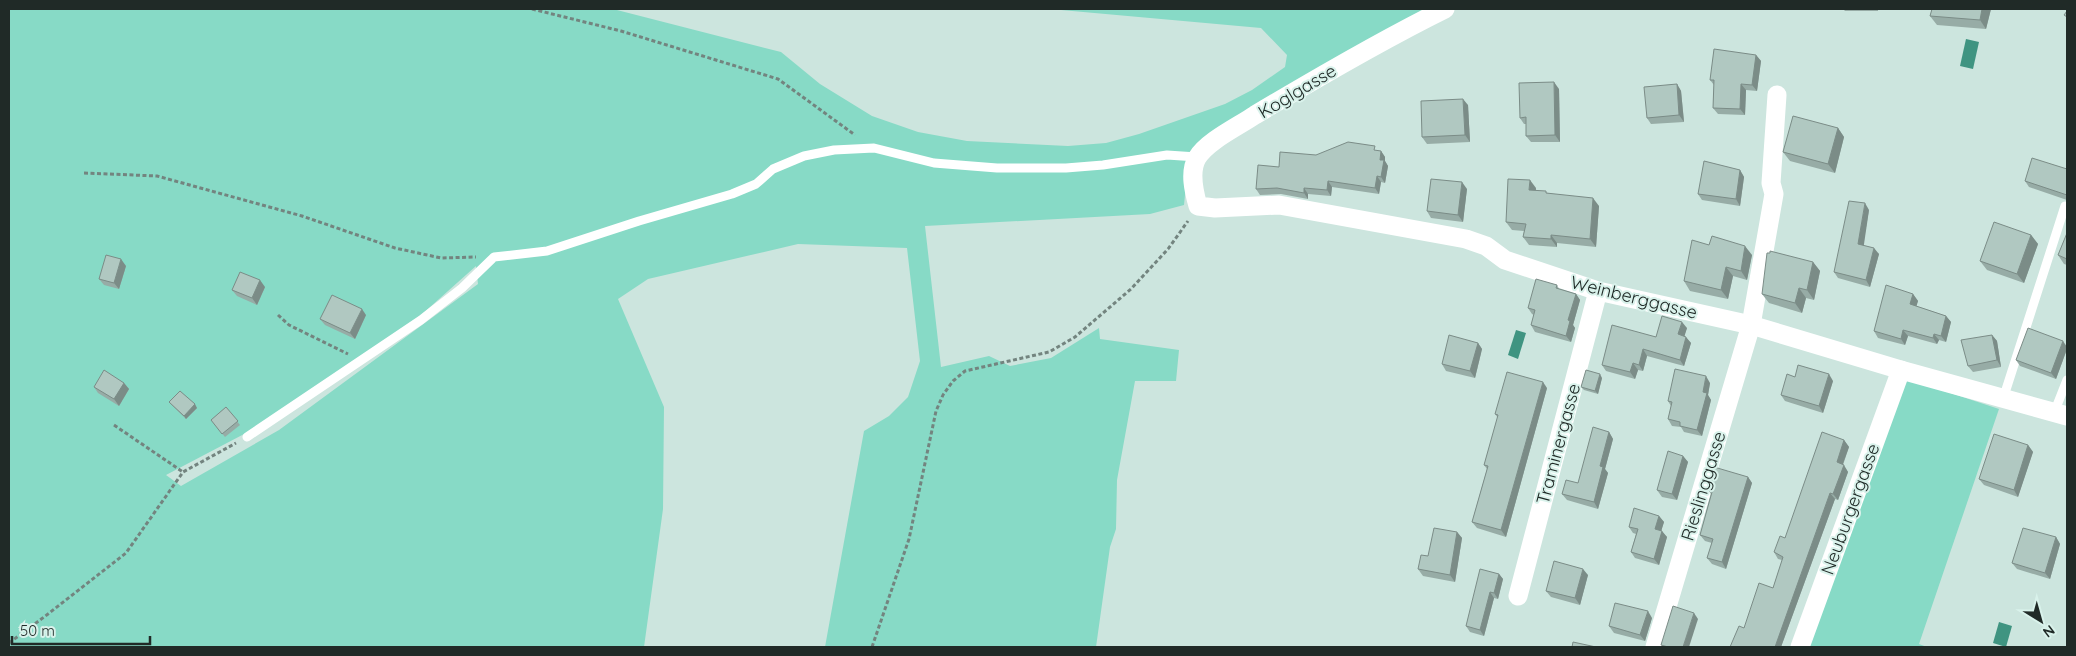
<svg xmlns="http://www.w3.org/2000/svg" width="2076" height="656" viewBox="0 0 2076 656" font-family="Quicksand,sans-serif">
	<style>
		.green { fill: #87dac6; fill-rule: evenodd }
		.water { fill: #3f9481 }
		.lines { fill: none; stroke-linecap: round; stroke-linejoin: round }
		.path { stroke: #73847f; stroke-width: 3; stroke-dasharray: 4 2.5; stroke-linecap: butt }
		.service { stroke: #fff; stroke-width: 9 }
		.minor { stroke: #fff; stroke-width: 19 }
		.wall { fill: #97aca6 }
		.shaded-wall { fill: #7b8c87 }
		.building { fill: #b0c8c1; stroke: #7b8c87 }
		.labels { text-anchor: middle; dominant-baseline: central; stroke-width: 4; stroke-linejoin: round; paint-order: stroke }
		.street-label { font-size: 18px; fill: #202a27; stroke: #d9f2eb }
	</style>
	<rect width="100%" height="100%" fill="#cce5de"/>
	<g class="green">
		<path d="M9,9H613L781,52L820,84L872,116L918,132L967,141L1068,146L1106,143L1139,134L1225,104L1252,90L1285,67L1287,55L1261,28L1050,9H1432L1207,140L1187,174L1184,205L1150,214L925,226L941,367L989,356L1010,366L1051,358L1099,328L1100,339L1179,350L1176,381H1135L1117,480L1116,529L1110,547L1096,647H825L864,431L889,416L908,397L920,361L907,248L798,244L648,279L618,299L664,407L663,509L644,647H9ZM476,266L478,284L279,430L181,486L166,475L246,433L420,316Z"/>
		<polygon points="1902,377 1999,409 1919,644 1927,647 1804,647"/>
	</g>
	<g class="water">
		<polygon points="1966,39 1979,42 1973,69 1960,66"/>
		<polygon points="1516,330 1526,333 1518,359 1508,355"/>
		<polygon points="1999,622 2012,626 2006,647 1993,643"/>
	</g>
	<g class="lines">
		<g class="path">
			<polyline points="532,9 621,31 778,79 855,135"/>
			<polyline points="84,173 157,176 302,216 395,248 441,258 476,257"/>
			<polyline points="278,315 289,325 348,354"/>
			<polyline points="114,425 183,472"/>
			<polyline points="9,643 48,614 126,553 183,472 236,443"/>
			<polyline points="872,647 909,539 936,411 943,395 953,381 965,371 1049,352 1075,337 1131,289 1168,249 1188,221"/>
		</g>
		<g class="service">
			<polyline points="2003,399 2065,206"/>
			<polyline points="2054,413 2067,380"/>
			<polyline points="247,437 421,320 462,288 494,257 547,251 639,221 732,194 756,184 773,169 804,156 834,150 874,148 934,163 997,168 1066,168 1103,165 1167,155 1197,157"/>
		</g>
		<g class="minor">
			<path d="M1445,9C1380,41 1317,78 1255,115C1239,126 1207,141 1197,158C1189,172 1194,192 1198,206L1215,208L1279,205L1466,239L1486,246L1505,260L1598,291L1751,325L1901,370L2067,416"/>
			<polyline points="1518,596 1598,291"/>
			<polyline points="1655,647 1751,325 1774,194 1771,183 1777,95"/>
			<polyline points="1800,647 1901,370"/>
		</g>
	</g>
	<g class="wall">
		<polygon points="1843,9 1878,9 1878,11 1845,11"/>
		<polygon points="1932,9 1991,9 1986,29 1937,25 1930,16"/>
		<polygon points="1756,55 1761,61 1757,91 1746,90 1745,115 1718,114 1713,108 1714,85 1710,80"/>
		<polygon points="1677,84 1681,91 1684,122 1651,124 1647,118"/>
		<polygon points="1559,89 1560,142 1531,142 1526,136 1526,124 1524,124 1520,118"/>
		<polygon points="1468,105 1470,142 1427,144 1422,137"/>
		<polygon points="1838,128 1844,137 1835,173 1790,161 1783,152"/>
		<polygon points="1379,151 1381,151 1385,157 1385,161 1388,166 1385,183 1381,182 1379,194 1332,187 1331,196 1308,194 1308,199 1281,194 1260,195 1256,189 1279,167 1316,155"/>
		<polygon points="2067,169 2067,200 2029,187 2025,181"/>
		<polygon points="1740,170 1744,177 1740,206 1702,200 1698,194"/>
		<polygon points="1536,188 1536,190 1599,206 1596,247 1557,243 1557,247 1529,245 1523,237 1524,231 1512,230 1506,222"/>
		<polygon points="1467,189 1463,222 1431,218 1427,211"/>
		<polygon points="1869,210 1863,245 1879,254 1870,287 1838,278 1834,272"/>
		<polygon points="2067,233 2067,265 2064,264 2058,255"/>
		<polygon points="2031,235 2038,244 2024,283 1987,270 1980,261"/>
		<polygon points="1709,245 1752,255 1747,280 1733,276 1728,299 1690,291 1684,281"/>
		<polygon points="1813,262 1820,271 1814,300 1806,298 1802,313 1769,303 1762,294"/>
		<polygon points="126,266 119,289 104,285 99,279"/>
		<polygon points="1557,285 1559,289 1576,294 1580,300 1573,325 1575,328 1571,342 1535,332 1531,325 1534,315 1532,314 1528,308"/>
		<polygon points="265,287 257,305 237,296 232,290"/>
		<polygon points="1913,294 1918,301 1916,306 1946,316 1951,322 1946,342 1939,340 1937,344 1908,336 1905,345 1878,338 1874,331"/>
		<polygon points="366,315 355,339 325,325 320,319"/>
		<polygon points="1687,328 1684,336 1691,343 1684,366 1647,356 1643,371 1638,370 1635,379 1606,371 1602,365 1656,337"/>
		<polygon points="1992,335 1997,341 2001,367 1973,372 1968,366"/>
		<polygon points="1478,343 1482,349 1475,378 1446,371 1442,364"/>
		<polygon points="2067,347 2067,349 2056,379 2020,366 2016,360"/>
		<polygon points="1795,377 1833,381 1823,413 1785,401 1781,395"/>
		<polygon points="1602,378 1598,394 1584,390 1581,387"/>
		<polygon points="124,383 129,389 119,406 98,393 94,387"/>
		<polygon points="1710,383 1708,395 1711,400 1702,436 1684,432 1681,427 1672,426 1668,419 1671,406 1668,401"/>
		<polygon points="1547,388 1506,537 1477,528 1472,522 1487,469 1484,465 1498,418 1495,414"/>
		<polygon points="169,402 197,408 186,419"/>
		<polygon points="226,407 240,425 225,437 211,420"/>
		<polygon points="1609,432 1613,439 1605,469 1608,473 1598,509 1567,500 1562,494 1578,483"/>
		<polygon points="1844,440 1849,447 1843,465 1848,472 1838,500 1835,499 1781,647 1744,628 1773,588 1782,560 1778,559 1774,552 1785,538"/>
		<polygon points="2028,445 2033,452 2018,497 1984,485 1979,479"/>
		<polygon points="1683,456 1688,462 1677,500 1662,497 1657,490"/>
		<polygon points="1748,477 1752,483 1726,569 1712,564 1707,558 1712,543 1705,541 1700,535 1711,494 1708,490"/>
		<polygon points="1659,516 1664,522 1661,531 1667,537 1659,565 1635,558 1631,552 1636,534 1633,533 1629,527"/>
		<polygon points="1457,532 1462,538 1455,582 1423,576 1418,569 1428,556"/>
		<polygon points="2056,537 2060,544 2050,579 2017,569 2012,563"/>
		<polygon points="1499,574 1503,579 1498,599 1494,598 1484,636 1470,632 1466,626"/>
		<polygon points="1588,575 1580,605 1551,597 1546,591"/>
		<polygon points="1652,618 1645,641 1614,633 1609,626"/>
	</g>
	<g class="shaded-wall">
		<polygon points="1982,9 1991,9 1986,29 1980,20"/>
		<polygon points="1756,55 1761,61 1757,91 1752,85"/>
		<polygon points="1554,82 1559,89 1560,142 1555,135"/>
		<polygon points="1677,84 1681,91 1684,122 1679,115"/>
		<polygon points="1741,84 1746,90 1745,115 1740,109"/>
		<polygon points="1463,99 1468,105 1470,142 1465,135"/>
		<polygon points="1838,128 1844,137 1835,173 1828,164"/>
		<polygon points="1381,151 1385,157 1385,161 1388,166 1385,183 1381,177 1380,160"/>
		<polygon points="1740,170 1744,177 1740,206 1736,199"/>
		<polygon points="1377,176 1381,182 1379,194 1375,188"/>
		<polygon points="1530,180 1536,188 1535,198 1529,190"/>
		<polygon points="1328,181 1332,187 1331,196 1327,190"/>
		<polygon points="1462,182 1467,189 1463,222 1458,215"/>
		<polygon points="1304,188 1308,194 1308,199 1304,193"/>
		<polygon points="1593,198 1599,206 1596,247 1590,239"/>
		<polygon points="1865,203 1869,210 1863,251 1858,244"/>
		<polygon points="1551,235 1557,243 1557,247 1551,239"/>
		<polygon points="2031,235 2038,244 2024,283 2017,274"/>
		<polygon points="1745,246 1752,255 1747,280 1741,271"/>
		<polygon points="1874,248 1879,254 1870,287 1866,280"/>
		<polygon points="121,259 126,266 119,289 114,283"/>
		<polygon points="1813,262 1820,271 1814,300 1807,290"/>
		<polygon points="1726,267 1733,276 1728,299 1721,290"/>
		<polygon points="260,280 265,287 257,305 252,298"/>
		<polygon points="1799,288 1806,298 1802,313 1795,303"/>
		<polygon points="1576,294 1580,300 1573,325 1575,328 1571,342 1566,336 1568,320"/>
		<polygon points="1913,294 1918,301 1915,311 1910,304"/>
		<polygon points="362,309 366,315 355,339 350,333"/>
		<polygon points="1946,316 1951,322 1946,342 1941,336"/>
		<polygon points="1682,322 1687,328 1683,341 1678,334"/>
		<polygon points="1903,330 1908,336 1905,345 1901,339"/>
		<polygon points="1934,334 1939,340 1937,344 1933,338"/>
		<polygon points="1992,335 1997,341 2001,367 1997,360"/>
		<polygon points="1686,337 1691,343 1684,366 1680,360"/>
		<polygon points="2063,341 2067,347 2067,349 2056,379 2051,373"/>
		<polygon points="1478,343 1482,349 1475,378 1470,371"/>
		<polygon points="1643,349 1647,356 1643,371 1639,365"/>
		<polygon points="1633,363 1638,370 1635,379 1630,372"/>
		<polygon points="1600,374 1602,378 1598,394 1595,391"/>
		<polygon points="1829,374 1833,381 1823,413 1819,406"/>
		<polygon points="1706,376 1710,383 1708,395 1711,400 1702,436 1697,430 1703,392"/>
		<polygon points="1543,382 1547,388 1506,537 1501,530"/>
		<polygon points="124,383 129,389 119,406 114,399"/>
		<polygon points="195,404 197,408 186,419 184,416"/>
		<polygon points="1609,432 1613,439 1605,469 1608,473 1598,509 1594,502 1600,466"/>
		<polygon points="1844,440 1849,447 1841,469 1837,462"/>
		<polygon points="2028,445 2033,452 2018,497 2014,490"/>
		<polygon points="1683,456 1688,462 1677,500 1672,494"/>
		<polygon points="1844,465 1848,472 1838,500 1833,494"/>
		<polygon points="1748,477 1752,483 1726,569 1722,562"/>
		<polygon points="1830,493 1835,499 1781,647 1775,647"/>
		<polygon points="1659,516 1664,522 1660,535 1655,529"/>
		<polygon points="1662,531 1667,537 1659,565 1654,559"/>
		<polygon points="1457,532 1462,538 1455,582 1450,575"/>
		<polygon points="2056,537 2060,544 2050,579 2045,573"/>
		<polygon points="1583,569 1588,575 1580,605 1575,598"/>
		<polygon points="1499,574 1503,579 1498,599 1494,593"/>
		<polygon points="1490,592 1494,598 1484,636 1480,630"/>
		<polygon points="1648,611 1652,618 1645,641 1640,635"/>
		<polygon points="1694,613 1698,619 1689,647 1683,647"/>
	</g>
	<g class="building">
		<polygon points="1932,9 1982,9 1980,20 1930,16"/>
		<polygon points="2067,11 2067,17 2064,15"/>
		<polygon points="1714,49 1756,55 1752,85 1741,84 1740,109 1713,108 1714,80 1710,80"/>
		<polygon points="1554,82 1555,135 1526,136 1526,117 1520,118 1519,83"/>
		<polygon points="1677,84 1679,115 1647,118 1644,87"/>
		<polygon points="1463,99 1465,135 1422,137 1421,101"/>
		<polygon points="1793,116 1838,128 1828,164 1783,152"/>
		<polygon points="1348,142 1375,146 1374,150 1381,151 1380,160 1384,160 1381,177 1377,176 1375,188 1328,181 1327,190 1304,188 1304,193 1277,188 1256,189 1258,165 1279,167 1280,152 1316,155"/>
		<polygon points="2032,158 2067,169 2067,195 2025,181"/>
		<polygon points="1704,161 1740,170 1736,199 1698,194"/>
		<polygon points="1431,179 1462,182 1458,215 1427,211"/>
		<polygon points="1508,179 1530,180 1529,190 1546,191 1546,193 1593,198 1590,239 1551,235 1551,239 1523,237 1526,224 1506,222"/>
		<polygon points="1849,201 1865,203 1858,244 1874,248 1866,280 1834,272"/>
		<polygon points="1994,222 2031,235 2017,274 1980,261"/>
		<polygon points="2067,233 2067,259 2058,255"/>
		<polygon points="1712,236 1745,246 1741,271 1726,267 1721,290 1684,281 1692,240 1709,245"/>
		<polygon points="1770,251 1813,262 1807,290 1799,288 1795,303 1762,294 1767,253 1770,253"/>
		<polygon points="106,255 121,259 114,283 99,279"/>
		<polygon points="240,272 260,280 252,298 232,290"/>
		<polygon points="1536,279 1557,285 1556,288 1576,294 1568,320 1570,321 1566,336 1531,325 1535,310 1528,308"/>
		<polygon points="1886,285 1913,294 1910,304 1946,316 1941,336 1934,334 1933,338 1903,330 1901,339 1874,331"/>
		<polygon points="332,295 362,309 350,333 320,319"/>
		<polygon points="1662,316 1682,322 1678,334 1686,337 1680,360 1643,349 1639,365 1633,363 1630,372 1602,365 1612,325 1656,337"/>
		<polygon points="2028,328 2063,341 2051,373 2016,360"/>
		<polygon points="1449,335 1478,343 1470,371 1442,364"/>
		<polygon points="1992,335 1997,360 1968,366 1961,340"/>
		<polygon points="1798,365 1829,374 1819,406 1781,395 1787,374 1795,377"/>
		<polygon points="1675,369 1706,376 1703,392 1707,393 1697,430 1680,426 1680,422 1668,419 1672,402 1668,401"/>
		<polygon points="104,370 124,383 114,399 94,387"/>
		<polygon points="1586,370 1600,374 1595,391 1581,387"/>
		<polygon points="1507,372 1543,382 1501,530 1472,522 1488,466 1484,465 1498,415 1495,414"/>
		<polygon points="180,391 195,404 184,416 169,402"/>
		<polygon points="226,407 238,421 222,434 211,420"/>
		<polygon points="1593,427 1609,432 1600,466 1603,467 1594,502 1562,494 1566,480 1578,483"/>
		<polygon points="1822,432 1844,440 1837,462 1844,465 1833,494 1830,493 1775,647 1730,647 1739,626 1744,628 1759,583 1773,588 1783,557 1774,552 1780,536 1785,538"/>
		<polygon points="1994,434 2028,445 2014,490 1979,479"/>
		<polygon points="1668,451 1683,456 1672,494 1657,490"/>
		<polygon points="1714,467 1748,477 1722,562 1707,558 1713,539 1700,535 1712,492 1708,490"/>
		<polygon points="1634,508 1659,516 1655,529 1662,531 1654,559 1631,552 1638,529 1629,527"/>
		<polygon points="1434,528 1457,532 1450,575 1418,569 1421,555 1428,556"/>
		<polygon points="2023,528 2056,537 2045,573 2012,563"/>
		<polygon points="1554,561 1583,569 1575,598 1546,591"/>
		<polygon points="1480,569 1499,574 1494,593 1490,592 1480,630 1466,626"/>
		<polygon points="1615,603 1648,611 1640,635 1609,626"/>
		<polygon points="1673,606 1694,613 1683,647 1668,647 1661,645"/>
		<polygon points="1573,642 1596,647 1572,647"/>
	</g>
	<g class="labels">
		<g class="street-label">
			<text transform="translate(1297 91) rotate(-31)">Koglgasse</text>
			<text transform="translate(1634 297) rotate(14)">Weinberggasse</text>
			<text transform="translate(1558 444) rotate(-75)">Traminergasse</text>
			<text transform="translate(1703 486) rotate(-73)">Rieslinggasse</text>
			<text transform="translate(1850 509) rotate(-70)">Neuburgergasse</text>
		</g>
	</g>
	<rect width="2076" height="656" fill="none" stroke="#202a27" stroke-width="20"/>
	<g transform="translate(2041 621) rotate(143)" stroke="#d9f2eb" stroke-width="4" paint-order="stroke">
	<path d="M0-4L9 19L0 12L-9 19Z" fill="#202a27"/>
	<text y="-8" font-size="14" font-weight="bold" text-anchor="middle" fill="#202a27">N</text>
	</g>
	<path d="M12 636v8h138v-8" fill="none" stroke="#202a27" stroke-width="2.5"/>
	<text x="20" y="636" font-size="15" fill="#202a27" stroke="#d9f2eb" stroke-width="4" paint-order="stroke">50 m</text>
</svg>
